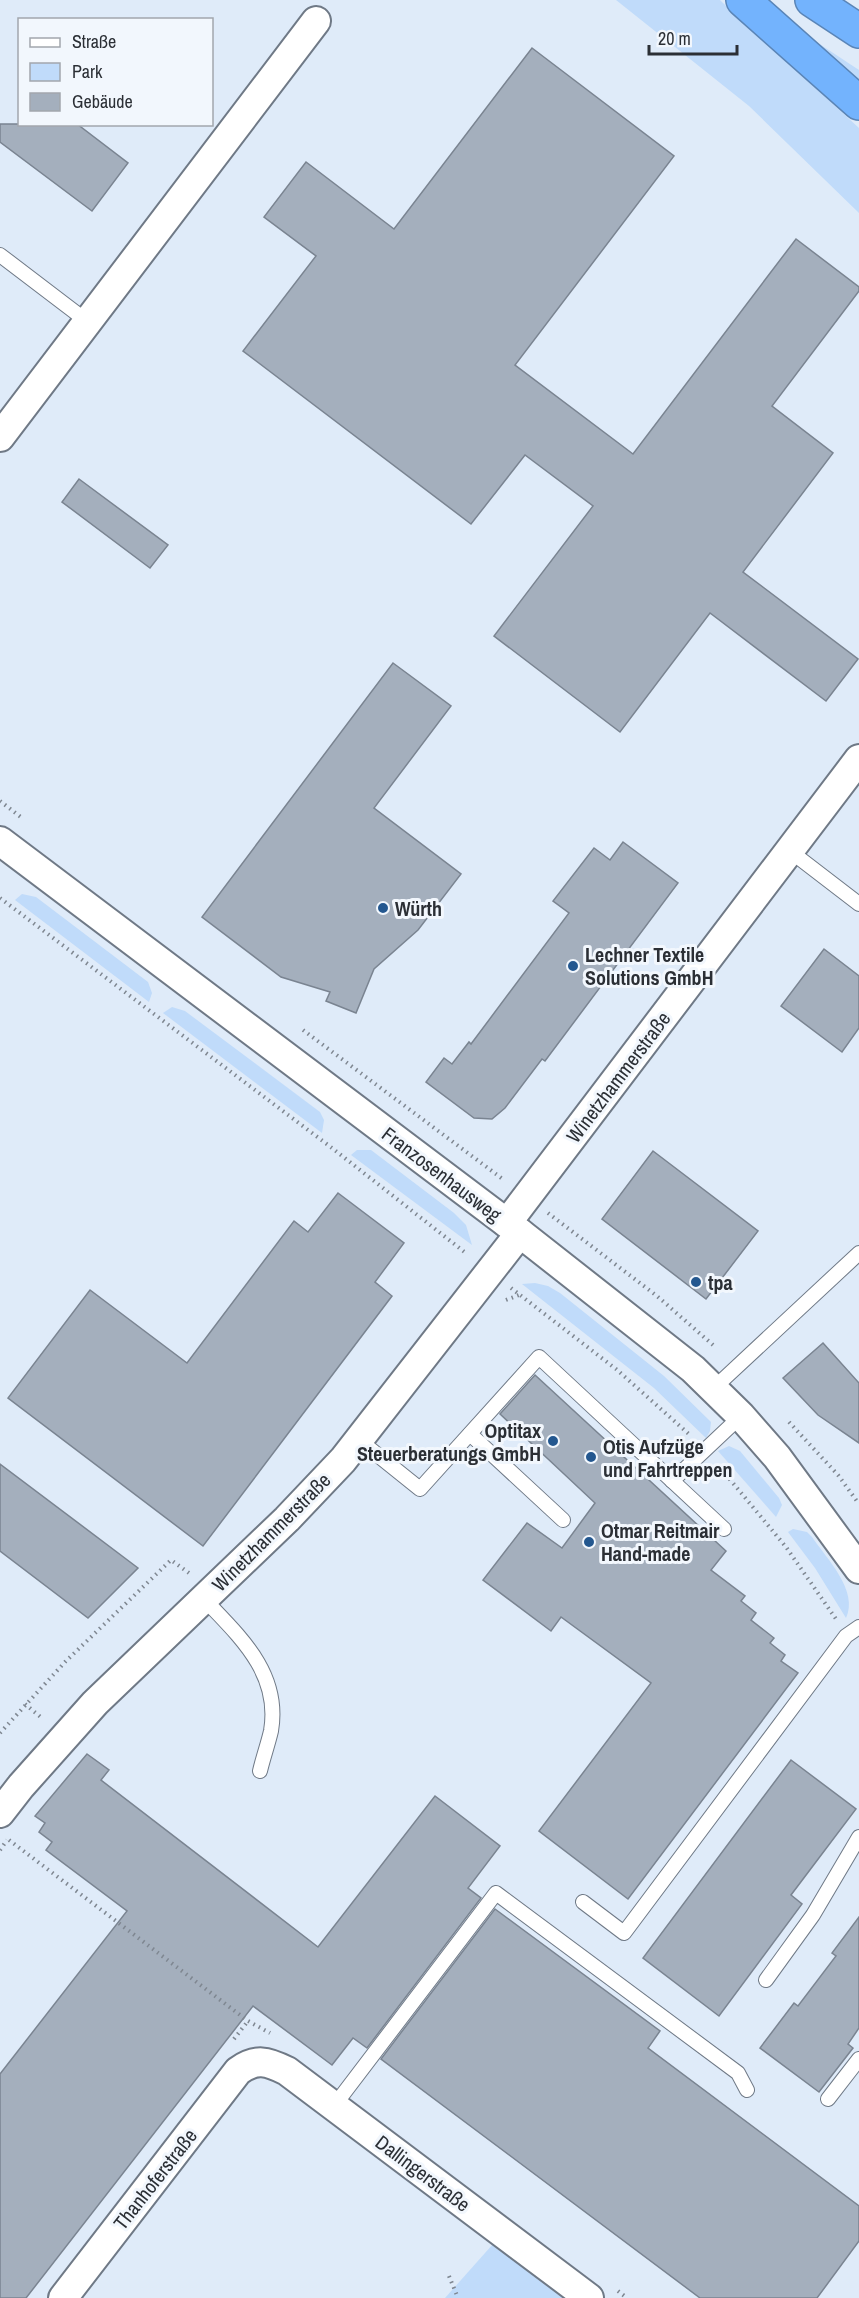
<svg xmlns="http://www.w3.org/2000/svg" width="859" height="2298" viewBox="0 0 859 2298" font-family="'Archivo Narrow',sans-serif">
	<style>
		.green { fill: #c0dbfa }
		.building { fill: #a4afbd; stroke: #7a8491; stroke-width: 1.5 }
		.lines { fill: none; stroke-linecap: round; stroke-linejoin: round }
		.service-casing { stroke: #6f7986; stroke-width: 16 }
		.minor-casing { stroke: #6f7986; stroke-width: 32 }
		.motorway-casing { stroke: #5a85b7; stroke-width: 36 }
		.path { stroke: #7f8791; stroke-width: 4; stroke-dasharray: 1.5 4.5; stroke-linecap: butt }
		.service { stroke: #fff; stroke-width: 14 }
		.minor { stroke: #fff; stroke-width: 28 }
		.motorway { stroke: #73b3fd; stroke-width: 33 }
		.poi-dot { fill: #23578f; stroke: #f2f7fd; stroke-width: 2 }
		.labels { text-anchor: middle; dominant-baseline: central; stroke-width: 6; stroke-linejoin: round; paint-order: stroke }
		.poi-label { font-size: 20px; font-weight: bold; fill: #2b2f35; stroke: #f2f7fd; text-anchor: start }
		.street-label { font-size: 20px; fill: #2b2f35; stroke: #f2f7fd }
	</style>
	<rect width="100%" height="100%" fill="#dfebf9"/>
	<g class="green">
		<polygon points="616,0 720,0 723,3 859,128 859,213 749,106"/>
		<polygon points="815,41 859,70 859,83"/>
		<polygon points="22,894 36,897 148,982 152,993 149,1002 15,900"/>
		<polygon points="172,1007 185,1011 320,1112 324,1120 322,1133 163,1013"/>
		<polygon points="357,1150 371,1150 454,1213 466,1225 472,1245 351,1155"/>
		<polygon points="535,1283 548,1286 560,1293 664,1376 711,1422 710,1431 706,1438 654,1388 522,1284"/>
		<polygon points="729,1446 740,1451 779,1498 782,1505 776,1517 718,1451"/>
		<path d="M793,1529L807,1532L812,1537C827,1559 859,1591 846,1618L815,1568L788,1532Z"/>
		<polygon points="493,2244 568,2298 445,2298"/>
	</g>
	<g class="building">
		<polygon points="532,48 674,156 515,365 633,454 796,239 859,287 859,291 772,406 833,453 743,572 858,659 826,701 710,613 620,732 494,636 593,506 525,455 471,524 243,351 316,256 264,217 306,162 394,229"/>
		<polygon points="0,124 77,124 128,163 92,211 0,142"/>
		<polygon points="79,479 168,545 150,568 62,502"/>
		<polygon points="393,663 451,706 374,808 461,874 418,930 374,969 356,1013 326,1001 330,992 281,977 202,917"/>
		<polygon points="623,842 678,883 545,1061 542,1059 505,1108 492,1119 474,1118 426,1082 444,1058 452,1064 469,1042 471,1044 569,913 553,901 594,848 610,860"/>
		<polygon points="824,949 859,976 859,1028 842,1052 781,1006"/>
		<polygon points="653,1151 758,1231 706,1299 602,1219"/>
		<polygon points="338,1193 404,1243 375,1282 392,1296 203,1546 8,1398 90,1290 187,1363 294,1221 308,1232"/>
		<polygon points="823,1343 859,1383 859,1443 818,1415 783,1378"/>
		<polygon points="535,1375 726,1551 711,1570 745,1596 741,1601 756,1613 751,1620 774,1638 770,1643 785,1655 781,1661 798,1673 628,1899 539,1831 651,1683 561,1617 551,1631 483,1580 527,1523 562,1548 595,1503 500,1414"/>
		<polygon points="0,1464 138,1568 88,1618 0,1551"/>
		<polygon points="87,1754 109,1770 101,1780 318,1947 435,1796 500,1846 468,1888 481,1898 367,2048 353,2038 332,2065 253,2006 26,2298 0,2298 0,2074 127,1911 46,1850 52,1842 39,1832 45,1823 35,1816"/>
		<polygon points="791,1760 856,1809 791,1895 802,1904 719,2016 643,1958"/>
		<polygon points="495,1909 660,2031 648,2048 859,2206 859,2241 817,2298 700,2298 381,2059"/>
		<polygon points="859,1917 859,2028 848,2044 853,2048 819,2092 760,2048 794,2003 798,2006 836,1956 832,1953"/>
	</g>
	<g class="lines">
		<defs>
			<g id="service">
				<polyline points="0,255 88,322"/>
				<polyline points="790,851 859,904"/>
				<polyline points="713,1389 859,1253"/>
				<polyline points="470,1434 563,1520"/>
				<polyline points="359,1440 420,1489 539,1357 724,1529"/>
				<polyline points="672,1481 741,1416"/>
				<path d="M204,1599C239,1636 281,1673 271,1731C268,1744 263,1758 260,1771"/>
				<polyline points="583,1902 624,1933 846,1636 859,1627"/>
				<polyline points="766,1980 813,1915 859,1837"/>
				<polyline points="828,2099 859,2059"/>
				<polyline points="334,2106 496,1893 738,2073 747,2090"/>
			</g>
			<g id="minor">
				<polyline points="0,437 316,21"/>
				<polyline points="0,841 520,1233 693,1369 741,1416 777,1457 859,1569"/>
				<polyline points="507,1223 859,759"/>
				<polyline points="0,1813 21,1786 95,1703 287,1519 343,1460 520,1233"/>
				<path d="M63,2298L238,2071C256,2058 267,2061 287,2071L589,2298"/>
			</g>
			<g id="motorway">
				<polyline points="743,0 859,103"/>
				<polyline points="812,0 859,31"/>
			</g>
		</defs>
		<use href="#service" class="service-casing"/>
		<use href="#minor" class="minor-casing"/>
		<use href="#motorway" class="motorway-casing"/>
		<g class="path">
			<polyline points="0,801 22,818"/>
			<polyline points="0,898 332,1148 467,1254"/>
			<polyline points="303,1030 504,1180"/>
			<polyline points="548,1213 657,1296 713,1345"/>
			<polyline points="511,1288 616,1369 691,1436"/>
			<polyline points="506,1300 519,1295"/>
			<polyline points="789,1422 838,1475 859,1504"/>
			<polyline points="718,1465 786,1547 836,1619"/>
			<polyline points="25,1704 43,1719"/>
			<polyline points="0,1733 65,1662 171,1560 189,1573"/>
			<polyline points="9,1840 248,2021 270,2033"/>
			<polyline points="0,1850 7,1840"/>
			<polyline points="234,2039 248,2021"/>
			<polyline points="449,2276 458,2298"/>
			<polyline points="618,2291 627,2298"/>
		</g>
		<use href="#service" class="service"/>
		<use href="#minor" class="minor"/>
		<use href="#motorway" class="motorway"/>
	</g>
	<g class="poi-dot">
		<circle cx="383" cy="908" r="6"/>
		<circle cx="573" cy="966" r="6"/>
		<circle cx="696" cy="1282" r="6"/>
		<circle cx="553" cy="1441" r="6"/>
		<circle cx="591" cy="1457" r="6"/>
		<circle cx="589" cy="1542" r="6"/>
	</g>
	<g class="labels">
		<g class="poi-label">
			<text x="395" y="908">Würth</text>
			<text x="585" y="954">Lechner Textile<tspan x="585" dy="23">Solutions GmbH</tspan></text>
			<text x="708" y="1282">tpa</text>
			<text x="541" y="1430" text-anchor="end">Optitax<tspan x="541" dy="23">Steuerberatungs GmbH</tspan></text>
			<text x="603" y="1446">Otis Aufzüge<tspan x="603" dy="23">und Fahrtreppen</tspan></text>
			<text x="601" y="1530">Otmar Reitmair<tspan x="601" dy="23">Hand-made</tspan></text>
		</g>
		<g class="street-label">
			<text transform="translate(618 1077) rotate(-53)">Winetzhammerstraße</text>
			<text transform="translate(442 1174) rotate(37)">Franzosenhausweg</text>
			<text transform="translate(271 1532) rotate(-45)">Winetzhammerstraße</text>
			<text transform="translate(423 2173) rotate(37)">Dallingerstraße</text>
			<text transform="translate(155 2179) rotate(-52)">Thanhoferstraße</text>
		</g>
	</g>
	<rect x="18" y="18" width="195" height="108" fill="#f2f7fd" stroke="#a2a7ad" stroke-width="1.5"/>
	<rect x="30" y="38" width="30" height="9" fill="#ffffff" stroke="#a2a7ad" stroke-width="1.5"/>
	<text x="72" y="48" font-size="18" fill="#2b2f35">Straße</text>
	<rect x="30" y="63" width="30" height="18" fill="#c0dbfa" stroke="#a2a7ad" stroke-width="1.5"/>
	<text x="72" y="78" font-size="18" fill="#2b2f35">Park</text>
	<rect x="30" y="93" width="30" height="18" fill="#a4afbd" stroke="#a2a7ad" stroke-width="1.5"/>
	<text x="72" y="108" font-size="18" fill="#2b2f35">Gebäude</text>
	<path d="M649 45v9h88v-9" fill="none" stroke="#2b2f35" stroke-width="3"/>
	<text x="658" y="45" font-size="18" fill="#2b2f35" stroke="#f2f7fd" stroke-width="4.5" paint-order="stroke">20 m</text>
</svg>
